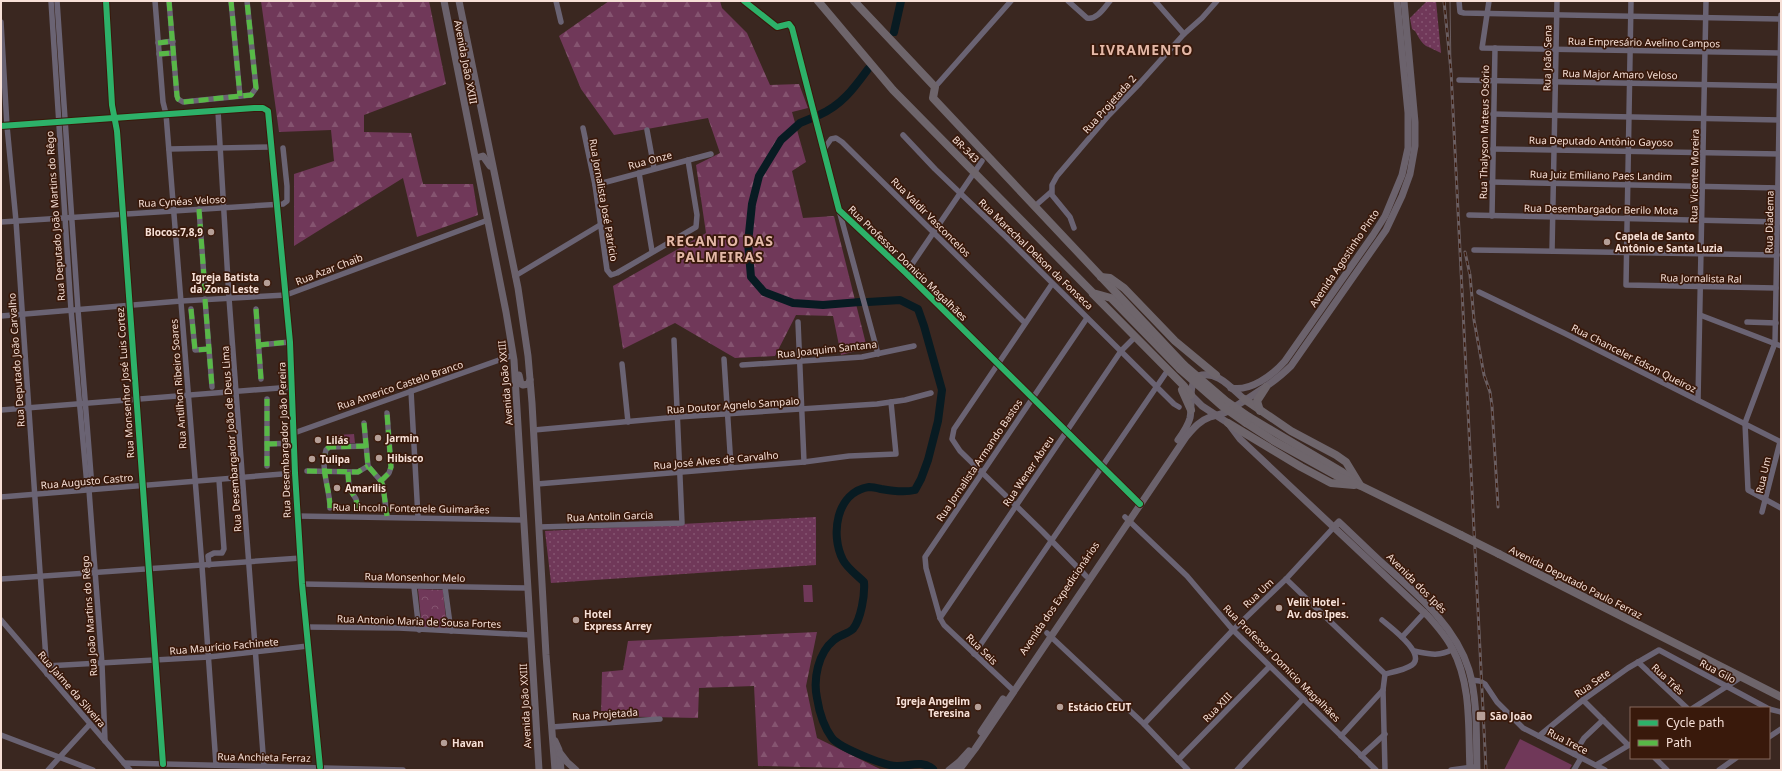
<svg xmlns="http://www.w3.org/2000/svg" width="1782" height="771" viewBox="0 0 1782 771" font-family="'Noto Sans',sans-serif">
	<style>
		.grass { fill: url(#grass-dots) }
		.forest { fill: url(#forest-firs) }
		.park { fill: url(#park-crowns) }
		.pitch { fill: #703859 }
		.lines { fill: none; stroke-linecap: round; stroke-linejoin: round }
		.river { stroke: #081b22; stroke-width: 8 }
		.minor { stroke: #6a6373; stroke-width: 5.5 }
		.major { stroke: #6b626c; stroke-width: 7 }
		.highway { stroke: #6e656b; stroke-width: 8 }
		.tram { stroke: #6a5e61; stroke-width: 1 }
		.rail-casing { stroke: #6a5e61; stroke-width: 3 }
		.rail { stroke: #39190b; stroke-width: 1.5; stroke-dasharray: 4.5; stroke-linecap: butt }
		.highway-bridge { stroke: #6e656b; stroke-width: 8 }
		.quiet { stroke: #58b947; stroke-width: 5; stroke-dasharray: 10 5; stroke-linecap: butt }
		.cycleway-casing { stroke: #39190b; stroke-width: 8 }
		.cycleway { stroke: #2db169; stroke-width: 6 }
		.poi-dot { fill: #b59f97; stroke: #39190b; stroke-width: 1.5 }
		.labels { text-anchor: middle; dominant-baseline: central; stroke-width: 3.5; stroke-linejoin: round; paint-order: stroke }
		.street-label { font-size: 10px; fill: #f7e0d7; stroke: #39190b }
		.poi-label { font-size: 10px; font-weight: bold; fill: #f7e0d7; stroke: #39190b; text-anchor: start }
		.district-label { font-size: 14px; font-weight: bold; letter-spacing: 1px; fill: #e4b8a7; stroke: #39190b }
	</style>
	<defs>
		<pattern id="grass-dots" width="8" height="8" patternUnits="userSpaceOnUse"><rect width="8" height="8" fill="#703859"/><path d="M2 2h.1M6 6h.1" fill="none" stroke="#855470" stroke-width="1.8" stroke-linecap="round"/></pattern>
		<pattern id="forest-firs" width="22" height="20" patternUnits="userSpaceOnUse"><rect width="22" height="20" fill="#703859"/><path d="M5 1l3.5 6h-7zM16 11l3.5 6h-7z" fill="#855470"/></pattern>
		<pattern id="park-crowns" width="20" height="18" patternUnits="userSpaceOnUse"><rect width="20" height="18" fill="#703859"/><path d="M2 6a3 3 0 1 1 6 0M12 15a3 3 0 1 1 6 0" fill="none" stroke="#855470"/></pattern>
	</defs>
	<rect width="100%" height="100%" fill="#3a2720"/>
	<g class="grass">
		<path d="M1427,1H1436L1441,53C1424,44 1425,49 1415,31L1412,29L1410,18Z"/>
		<polygon points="816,517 816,565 551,583 545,531"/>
	</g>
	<g class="forest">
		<polygon points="261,1 429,1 446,84 364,115 364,132 411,133 423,184 473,184 478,215 417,237 403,178 294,246 294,174 334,161 331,130 279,132"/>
		<polygon points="609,1 720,1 722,8 747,33 770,85 799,84 808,108 792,112 806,162 792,171 803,218 834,216 867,348 841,355 833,316 796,315 775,356 735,358 675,323 623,349 613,286 706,233 696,165 720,153 708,118 614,135 581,89 559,36"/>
		<polygon points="817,632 806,686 817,738 880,769 758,766 754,686 699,688 698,718 601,716 602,672 623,670 628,641"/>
	</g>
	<polygon class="park" points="418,589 443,590 447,629 422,629"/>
	<g class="pitch">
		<polygon points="354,434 355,443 339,444 338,435"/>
		<polygon points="803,585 812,585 813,602 804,602"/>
		<polygon points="1520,739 1572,765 1569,770 1504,770"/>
	</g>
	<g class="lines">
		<g class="river">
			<polyline points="894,32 901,1"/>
			<path d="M819,115C842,105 854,88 868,69"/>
			<polyline points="812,118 800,123 781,140 759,176 752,204 748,243 751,277 764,292 793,303 823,305 860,302"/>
			<path d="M868,302L900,300L918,309L924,326L942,390L938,421L928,460L921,479L915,490C904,493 892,491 881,489C877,488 873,487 869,487C836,492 830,535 843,560C847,568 858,576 864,582C865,595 861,619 853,629C848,634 839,635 834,640C818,653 813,679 817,698C819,711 824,727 832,738C840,748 883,765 896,766C909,767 921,759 933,769"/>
		</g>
		<g class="minor">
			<polyline points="51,1 71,310 87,485 89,490 102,664 105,741"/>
			<polyline points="57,1 78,310 91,475 91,484 89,490"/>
			<polyline points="106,1 112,105 117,131 163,764"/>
			<polyline points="155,1 163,102 166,114 202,566 216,765"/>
			<polyline points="169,1 177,96 178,99 183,102 251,95 256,88 247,1"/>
			<polyline points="231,1 240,96"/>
			<polyline points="556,1 561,22"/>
			<polyline points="744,1 777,27 789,24 792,28 839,210 906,273 1140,504"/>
			<path d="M1068,1L1087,18C1097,20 1104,8 1110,1"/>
			<polyline points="1155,1 1184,34"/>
			<polyline points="1459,1 1460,12 1464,13 1781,19"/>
			<polyline points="1489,1 1482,48 1781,53"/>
			<polyline points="1631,1 1626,285 1776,288"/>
			<polyline points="1781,15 1775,343 1745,423 1748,490 1781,508"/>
			<polyline points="1,22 7,126 16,221 47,674"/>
			<polyline points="158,43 173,41"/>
			<polyline points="159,54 173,53"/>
			<polyline points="1459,80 1781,86"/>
			<polyline points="935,87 1011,1"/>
			<polyline points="218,111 229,298 264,767"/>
			<polyline points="1493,114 1781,120"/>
			<polyline points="1,126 254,108 263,108 268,111 290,342 295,473 302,584 320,767"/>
			<polyline points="583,128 595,185 607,270 611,275 617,273 696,227 697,215 688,160"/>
			<polyline points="647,130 654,168"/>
			<polyline points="903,135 935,169 1005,236 1174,404 1179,407"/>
			<polyline points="169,149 271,147"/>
			<polyline points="824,149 831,139 836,138 842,142 1025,323"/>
			<polyline points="1493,149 1781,154"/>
			<polyline points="639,173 652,251"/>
			<polyline points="1492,182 1781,188"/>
			<polyline points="595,185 711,154"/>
			<polyline points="1035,206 1051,192"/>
			<polyline points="199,209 205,291"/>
			<polyline points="839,210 878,354"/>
			<polyline points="1469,215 1781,222"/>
			<polyline points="1492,216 1495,48"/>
			<polyline points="1,222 283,204 287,201 287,186 283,148"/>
			<polyline points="1074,228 1070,217 1052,195 1052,185 1057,176 1109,115 1140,83 1184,34 1202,18 1217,1"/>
			<polyline points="1474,250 1777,255"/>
			<polyline points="1552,251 1557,1"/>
			<polyline points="906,273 982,161"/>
			<polyline points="515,276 600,225"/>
			<polyline points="1052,284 954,429 952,439 960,451 1042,531 1086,576"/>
			<polyline points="1479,292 1564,333 1781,442"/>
			<polyline points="205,299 212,387"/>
			<polyline points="191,309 195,350 209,349"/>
			<polyline points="256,309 261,379"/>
			<polyline points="1700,315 1781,346"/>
			<polyline points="1,316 181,301 286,295 488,220"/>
			<polyline points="798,322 804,462"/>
			<polyline points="1747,322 1776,323"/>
			<polyline points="259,345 290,342"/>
			<polyline points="724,359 731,467"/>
			<polyline points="622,364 628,422"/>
			<polyline points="742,365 862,357 914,346"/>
			<polyline points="411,391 418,517"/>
			<polyline points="1698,400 1706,1"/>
			<polyline points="1,410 292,387"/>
			<polyline points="364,423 368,466 381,481 383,486 387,516"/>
			<polyline points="534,430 678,417 877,404 905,400 931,393"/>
			<polyline points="294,433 513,355"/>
			<polyline points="267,444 294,443"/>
			<polyline points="267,466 267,399"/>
			<polyline points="307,471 358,472 368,466"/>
			<polyline points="348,472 349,488 356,499 358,509"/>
			<polyline points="381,481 389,473 391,467 387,413"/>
			<polyline points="537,484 804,462 849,456 896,454 891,402"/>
			<polyline points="1,497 295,473"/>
			<path d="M330,508C330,489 320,469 326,450L329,447L366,446"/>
			<polyline points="1762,512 1780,442"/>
			<polyline points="297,516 524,520"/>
			<polyline points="1125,517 1187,576 1233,630 1376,770"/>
			<polyline points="539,527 682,523 674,340"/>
			<polyline points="209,565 208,556 214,553 222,553 224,549 219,480"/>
			<polyline points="1,579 301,558"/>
			<polyline points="1286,579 1385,674"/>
			<polyline points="302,584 528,588"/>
			<polyline points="414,587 419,630"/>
			<polyline points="445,587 451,631"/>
			<polyline points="940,618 1121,351 1135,337"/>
			<polyline points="1,620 130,770"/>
			<path d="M1382,620C1390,627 1427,654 1412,665C1405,670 1393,672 1385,674"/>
			<polyline points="306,627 399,628 531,635"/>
			<polyline points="1047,633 1144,724 1188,770"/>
			<polyline points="1402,637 1425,612"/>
			<path d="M1414,651C1429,654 1439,657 1453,649"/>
			<polyline points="974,654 1168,370"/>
			<polyline points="1638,662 1687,708"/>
			<polyline points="46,666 209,657 308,646"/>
			<polyline points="1385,674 1383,690 1385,770"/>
			<polyline points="1471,680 1480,681 1485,684 1497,702 1523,728 1605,770"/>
			<polyline points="1014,691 944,625 940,618 926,568 925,557 1087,318"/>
			<polyline points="1583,700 1628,745"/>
			<polyline points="1693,708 1740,678"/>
			<polyline points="1769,709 1781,712"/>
			<polyline points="1144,724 1233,630 1286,579 1334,527"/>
			<polyline points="552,727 660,719"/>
			<polyline points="1,735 93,770"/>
			<polyline points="1341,736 1383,690"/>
			<polyline points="1539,736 1583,700 1628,668 1659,650 1767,708"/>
			<polyline points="1769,737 1781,729"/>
			<polyline points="1574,754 1584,738 1603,720"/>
			<polyline points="1361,756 1385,734"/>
			<polyline points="1655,758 1667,770"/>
			<polyline points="1178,760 1269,667"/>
			<polyline points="124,763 403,770"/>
			<polyline points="1596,765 1631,744"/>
			<polyline points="48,770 90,724"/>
			<polyline points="1237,770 1303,699"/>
			<polyline points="1451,770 1473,767"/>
			<polyline points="1574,770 1581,758"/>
			<polyline points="1719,770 1736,758"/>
		</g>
		<g class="major">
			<polyline points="444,1 506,312 514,360 539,770"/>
			<polyline points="459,1 518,288 528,356 532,403 546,655 555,770"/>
			<polyline points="476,158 483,156 490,166"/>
			<polyline points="519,375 521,384 523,385 528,384 530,380"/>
			<path d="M1231,388C1250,392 1273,375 1285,361L1373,235L1385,216L1402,175L1408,148V113L1397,1"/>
			<path d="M1191,395L1202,406L1228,423L1240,439L1428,616C1437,626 1446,636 1452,648C1472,685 1468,730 1470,770"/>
			<path d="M1178,440C1183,433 1188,426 1190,418C1193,403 1187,387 1198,376C1217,370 1230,387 1244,399"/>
			<path d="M1334,527L1339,522C1353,535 1366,548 1379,560C1413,591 1455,624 1469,670C1478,701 1476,737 1477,770"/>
			<polyline points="981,732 1003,699"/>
			<polyline points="555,741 559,750 561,770"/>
			<polyline points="560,753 567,762 576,770"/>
			<polyline points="949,770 959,762 969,751"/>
			<path d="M959,770L975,749L1186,437C1193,429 1199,421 1210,417C1216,415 1224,414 1230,410C1251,396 1273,384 1291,366L1386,230L1402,196L1410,174L1415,146V122L1404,1"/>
		</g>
		<g class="highway">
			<polyline points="818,1 893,90 1093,293 1111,298 1180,369"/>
			<polyline points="854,1 935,87 933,98 1184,365"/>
			<polyline points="1101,277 1110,278 1124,288 1175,341 1216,375"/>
			<polyline points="1093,294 1183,385 1191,395"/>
			<polyline points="1182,390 1191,410"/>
			<polyline points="1244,399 1291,431 1336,455 1346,462 1360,485"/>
			<polyline points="1260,411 1257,401 1266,387"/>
			<polyline points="1249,417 1342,472 1352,479"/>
			<polyline points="1228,423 1301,467 1331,483 1354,485"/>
			<polyline points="1246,423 1274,441 1339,477 1361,486 1461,535"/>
			<polyline points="1499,554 1781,697"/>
		</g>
		<polyline class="tram" points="1450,1 1451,71"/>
		<defs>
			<g id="rail">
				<polyline points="1444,1 1451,71 1486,770"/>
				<polyline points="1465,252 1470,275 1474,320 1484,375 1490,392 1492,406 1498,507"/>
			</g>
		</defs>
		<use href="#rail" class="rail-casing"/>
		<use href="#rail" class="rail"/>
		<g class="highway-bridge">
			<polyline points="1184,365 1226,401 1249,417"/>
			<polyline points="1180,369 1222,406 1246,423"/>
			<polyline points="1461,535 1499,554"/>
		</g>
		<g class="quiet">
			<polyline points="169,1 177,96 178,99 183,102 251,95 256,88 247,1"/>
			<polyline points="231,1 240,96"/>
			<polyline points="158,43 173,41"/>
			<polyline points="159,54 173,53"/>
			<polyline points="199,209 205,291"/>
			<polyline points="205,299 212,387"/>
			<polyline points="191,309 195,350 209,349"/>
			<polyline points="256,309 261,379"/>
			<polyline points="259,345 290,342"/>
			<polyline points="364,423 368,466 381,481 383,486 387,516"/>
			<polyline points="267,444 294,443"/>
			<polyline points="267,466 267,399"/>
			<polyline points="307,471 358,472 368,466"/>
			<polyline points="348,472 349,488 356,499 358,509"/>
			<polyline points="381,481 389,473 391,467 387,413"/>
			<path d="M330,508C330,489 320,469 326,450L329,447L366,446"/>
		</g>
		<defs>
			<g id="cycleway">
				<polyline points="106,1 112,105 117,131 163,764"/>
				<polyline points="744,1 777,27 789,24 792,28 839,210 906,273 1140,504"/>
				<polyline points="1,126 254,108 263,108 268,111 290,342 295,473 302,584 320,767"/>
			</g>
		</defs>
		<use href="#cycleway" class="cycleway-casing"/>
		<use href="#cycleway" class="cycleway"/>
	</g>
	<g class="poi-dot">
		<circle cx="211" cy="232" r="4"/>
		<circle cx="1607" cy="242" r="4"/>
		<circle cx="267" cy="283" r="4"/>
		<circle cx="378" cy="438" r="4"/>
		<circle cx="318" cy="440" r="4"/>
		<circle cx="379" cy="458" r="4"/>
		<circle cx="312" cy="459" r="4"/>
		<circle cx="337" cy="488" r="4"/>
		<circle cx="1279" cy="608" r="4"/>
		<circle cx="576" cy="620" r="4"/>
		<circle cx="978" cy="707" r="4"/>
		<circle cx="1060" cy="707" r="4"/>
		<rect x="1476" y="711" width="10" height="10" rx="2"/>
		<circle cx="444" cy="743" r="4"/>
	</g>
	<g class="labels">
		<g class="street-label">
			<text transform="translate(1644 42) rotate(1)">Rua Empresário Avelino Campos</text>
			<text transform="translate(1547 58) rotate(-89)">Rua João Sena</text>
			<text transform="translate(466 62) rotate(79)">Avenida João XXIII</text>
			<text transform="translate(1620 74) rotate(1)">Rua Major Amaro Veloso</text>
			<text transform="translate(1109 104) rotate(-48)">Rua Projetada 2</text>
			<text transform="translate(1484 132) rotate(-89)">Rua Thalyson Mateus Osório</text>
			<text transform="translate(1601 141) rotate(1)">Rua Deputado Antônio Gayoso</text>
			<text transform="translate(966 149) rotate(45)">BR-343</text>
			<text transform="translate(650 160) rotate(-15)">Rua Onze</text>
			<text transform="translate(1601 175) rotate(1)">Rua Juiz Emiliano Paes Landim</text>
			<text transform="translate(1694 176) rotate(-89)">Rua Vicente Moreira</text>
			<text transform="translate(604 200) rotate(80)">Rua Jornalista José Patrício</text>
			<text transform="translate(182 201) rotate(-3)">Rua Cynéas Veloso</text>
			<text transform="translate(1601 209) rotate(1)">Rua Desembargador Berilo Mota</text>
			<text transform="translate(55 216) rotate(-94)">Rua Deputado João Martins do Rêgo</text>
			<text transform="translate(931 217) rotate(45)">Rua Valdir Vasconcelos</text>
			<text transform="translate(1769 222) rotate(-89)">Rua Diadema</text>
			<text transform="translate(1036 254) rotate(44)">Rua Marechal Delson da Fonseca</text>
			<text transform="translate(1344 258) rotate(-56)">Avenida Agostinho Pinto</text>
			<text transform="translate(908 263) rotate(44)">Rua Professor Domicio Magalhães</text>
			<text transform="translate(329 269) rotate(-21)">Rua Azar Chaib</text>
			<text transform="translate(1701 278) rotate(1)">Rua Jornalista Ral</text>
			<text transform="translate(827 349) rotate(-6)">Rua Joaquim Santana</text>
			<text transform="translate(1634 358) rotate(27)">Rua Chanceler Edson Queiroz</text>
			<text transform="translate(16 360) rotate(-94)">Rua Deputado João Carvalho</text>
			<text transform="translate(125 383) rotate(-94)">Rua Monsenhor José Luis Cortez</text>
			<text transform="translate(505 383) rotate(-95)">Avenida João XXIII</text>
			<text transform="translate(178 384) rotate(-94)">Rua Antilhon Ribeiro Soares</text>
			<text transform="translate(400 385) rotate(-19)">Rua Americo Castelo Branco</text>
			<text transform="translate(733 405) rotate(-4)">Rua Doutor Agnelo Sampaio</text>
			<text transform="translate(231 439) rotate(-94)">Rua Desembargador João de Deus Lima</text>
			<text transform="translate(284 440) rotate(-92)">Rua Desembargador João Pereira</text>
			<text transform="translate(716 460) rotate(-5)">Rua José Alves de Carvalho</text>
			<text transform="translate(979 460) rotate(-56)">Rua Jornalista Armando Bastos</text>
			<text transform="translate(1028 471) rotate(-56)">Rua Wener Abreu</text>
			<text transform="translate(1763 475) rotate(-77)">Rua Um</text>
			<text transform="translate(87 481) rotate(-5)">Rua Augusto Castro</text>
			<text transform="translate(411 508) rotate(1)">Rua Lincoln Fontenele Guimarães</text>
			<text transform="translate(610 516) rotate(-2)">Rua Antolin Garcia</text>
			<text transform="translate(415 577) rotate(1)">Rua Monsenhor Melo</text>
			<text transform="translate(1576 582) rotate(27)">Avenida Deputado Paulo Ferraz</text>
			<text transform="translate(1417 583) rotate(45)">Avenida dos Ipês</text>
			<text transform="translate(1258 593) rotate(-44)">Rua Um</text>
			<text transform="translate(1059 598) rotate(-56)">Avenida dos Expedicionários</text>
			<text transform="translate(89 616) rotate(-94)">Rua João Martins do Rêgo</text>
			<text transform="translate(419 621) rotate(2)">Rua Antonio Maria de Sousa Fortes</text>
			<text transform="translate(224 646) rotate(-5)">Rua Maurício Fachinete</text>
			<text transform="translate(982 649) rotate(44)">Rua Seis</text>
			<text transform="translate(1282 663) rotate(45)">Rua Professor Domicio Magalhães</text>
			<text transform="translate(1718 671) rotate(28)">Rua Gilo</text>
			<text transform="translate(1668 679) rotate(43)">Rua Três</text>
			<text transform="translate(1592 683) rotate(-35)">Rua Sete</text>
			<text transform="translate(72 689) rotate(49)">Rua Jaime da Silveira</text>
			<text transform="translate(525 706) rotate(-93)">Avenida João XXIII</text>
			<text transform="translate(1217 707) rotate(-46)">Rua XIII</text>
			<text transform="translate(605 714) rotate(-4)">Rua Projetada</text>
			<text transform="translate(1568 741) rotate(27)">Rua Irece</text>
			<text transform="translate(264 757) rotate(1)">Rua Anchieta Ferraz</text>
		</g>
		<g class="poi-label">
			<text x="203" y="232" text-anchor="end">Blocos:7,8,9</text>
			<text x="1615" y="236">Capela de Santo<tspan x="1615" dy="12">Antônio e Santa Luzia</tspan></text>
			<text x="259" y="277" text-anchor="end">Igreja Batista<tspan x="259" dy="12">da Zona Leste</tspan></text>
			<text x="386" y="438">Jarmin</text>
			<text x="326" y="440">Lilás</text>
			<text x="387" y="458">Hibisco</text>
			<text x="320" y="459">Tulipa</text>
			<text x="345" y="488">Amarilis</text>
			<text x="1287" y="602">Velit Hotel -<tspan x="1287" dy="12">Av. dos Ipes.</tspan></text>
			<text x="584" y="614">Hotel<tspan x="584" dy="12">Express Arrey</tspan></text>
			<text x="970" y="701" text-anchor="end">Igreja Angelim<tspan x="970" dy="12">Teresina</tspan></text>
			<text x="1068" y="707">Estácio CEUT</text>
			<text x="1490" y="716">São João</text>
			<text x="452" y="743">Havan</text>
		</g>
		<g class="district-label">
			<text x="1142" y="49">LIVRAMENTO</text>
			<text x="720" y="240">RECANTO DAS<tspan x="720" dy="16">PALMEIRAS</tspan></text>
		</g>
	</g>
	<rect width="1782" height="771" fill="none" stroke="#f7e0d7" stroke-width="4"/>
	<rect x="1630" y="707" width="140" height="52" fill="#39190b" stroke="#85695d"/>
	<rect x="1638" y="720" width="20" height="6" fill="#2db169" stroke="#85695d"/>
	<text x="1666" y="727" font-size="12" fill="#f7e0d7">Cycle path</text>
	<rect x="1638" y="740" width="20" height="6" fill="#58b947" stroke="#85695d"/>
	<text x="1666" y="747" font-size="12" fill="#f7e0d7">Path</text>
</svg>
